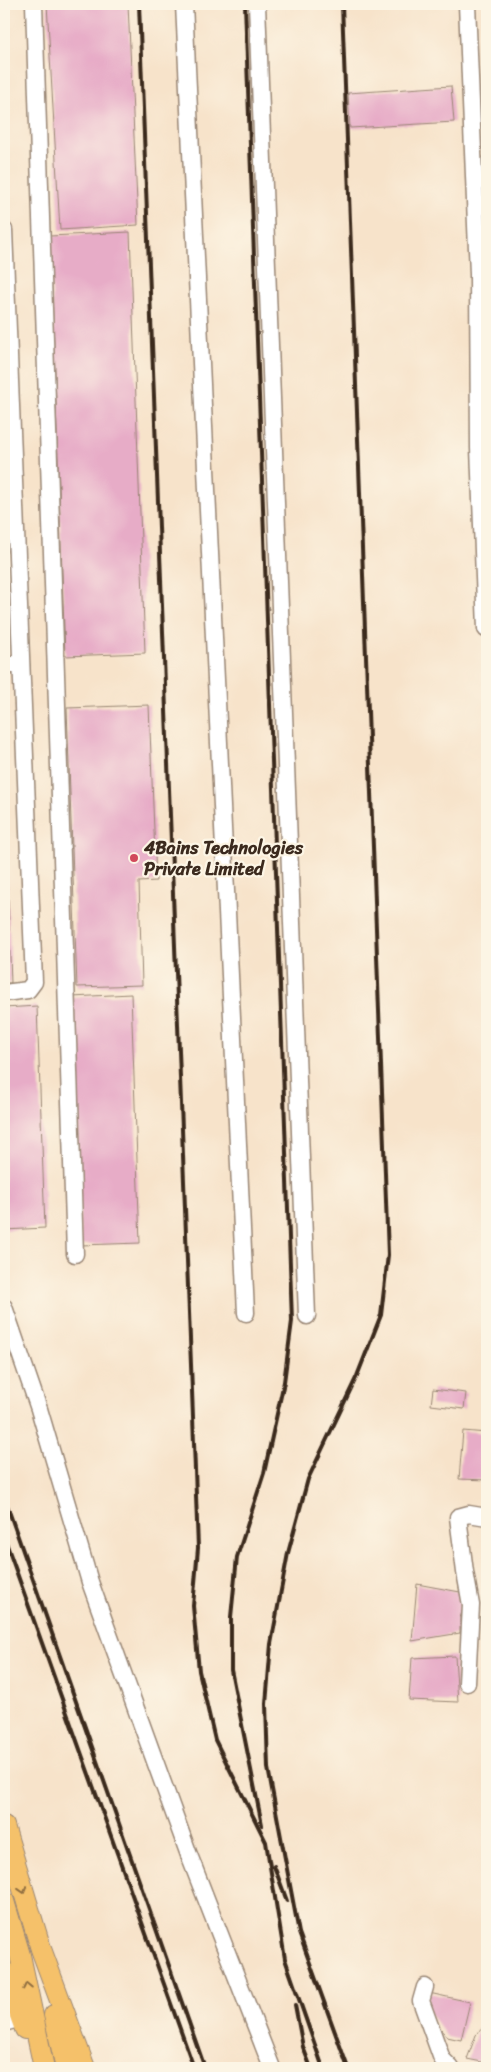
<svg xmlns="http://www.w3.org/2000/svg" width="491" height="2072" viewBox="0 0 491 2072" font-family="Sriracha,sans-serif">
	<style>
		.building { fill: #e7acc7 }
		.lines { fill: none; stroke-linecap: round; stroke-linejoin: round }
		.minor-casing { stroke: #998674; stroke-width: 19 }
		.major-casing { stroke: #998674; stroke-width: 22 }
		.minor { stroke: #fff; stroke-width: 16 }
		.major { stroke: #f5c16b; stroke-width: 20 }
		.rail { stroke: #3b2a1e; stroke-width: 4 }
		.oneway { stroke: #8f6e41 }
		.poi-dot { fill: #d1495b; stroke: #fcf5e5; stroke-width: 2 }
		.labels { text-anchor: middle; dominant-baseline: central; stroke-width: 4.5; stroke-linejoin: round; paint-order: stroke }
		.poi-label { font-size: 18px; font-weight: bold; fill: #3b2a1e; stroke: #fcf5e5; text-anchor: start }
	</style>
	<rect width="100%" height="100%" fill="#fcf5e5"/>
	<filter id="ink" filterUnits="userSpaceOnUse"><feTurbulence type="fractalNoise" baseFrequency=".02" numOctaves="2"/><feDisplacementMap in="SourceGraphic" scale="10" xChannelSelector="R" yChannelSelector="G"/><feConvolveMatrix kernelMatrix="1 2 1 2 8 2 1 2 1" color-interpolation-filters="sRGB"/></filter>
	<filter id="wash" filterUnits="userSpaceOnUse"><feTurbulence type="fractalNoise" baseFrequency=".0096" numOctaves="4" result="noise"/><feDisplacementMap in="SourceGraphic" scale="20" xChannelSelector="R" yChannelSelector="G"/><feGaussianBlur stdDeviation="1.12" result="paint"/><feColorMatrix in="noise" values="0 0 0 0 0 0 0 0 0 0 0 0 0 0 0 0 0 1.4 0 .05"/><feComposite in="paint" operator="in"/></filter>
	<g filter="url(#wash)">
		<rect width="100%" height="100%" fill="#f7e3ca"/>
		<g id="blocks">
			<g class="building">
				<polygon points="47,4 128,4 138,225 60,230"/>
				<polygon points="486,4 487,4 487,27 484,26"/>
				<polygon points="451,86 454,122 350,128 348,93"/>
				<polygon points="130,232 145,653 65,656 50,236"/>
				<polygon points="149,705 156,881 139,882 142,985 77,987 67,708"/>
				<polygon points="4,817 5,817 11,983 4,983"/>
				<polygon points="131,994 140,1243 81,1245 72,997"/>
				<polygon points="37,1006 45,1228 4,1230 4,1008"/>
				<polygon points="433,1389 466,1393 464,1409 431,1405"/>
				<polygon points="463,1431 487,1433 487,1480 459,1479"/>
				<polygon points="417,1584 460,1592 464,1605 460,1618 460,1633 412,1641"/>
				<polygon points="455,1656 458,1702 409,1700 412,1658"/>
				<polygon points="429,1993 470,2002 461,2040 447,2037 426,2009"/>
				<polygon points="487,2023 487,2063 467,2059 476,2035"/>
			</g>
		</g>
	</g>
	<g filter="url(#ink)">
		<use href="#blocks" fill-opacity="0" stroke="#998674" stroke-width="1"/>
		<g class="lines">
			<defs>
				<g id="minor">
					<polyline points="34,4 75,1254"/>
					<polyline points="184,4 246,1313"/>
					<polyline points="257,4 307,1316"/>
					<polyline points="467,4 478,274 479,448 486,629"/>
					<polyline points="4,230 34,982 28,990 4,993"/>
					<polyline points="4,665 21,665"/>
					<polyline points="4,1307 39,1409 90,1582 189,1855 272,2068"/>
					<polyline points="467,1683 471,1605 465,1572 458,1517 469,1514 487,1517"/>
					<polyline points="425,1987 421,2001 442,2059 451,2068"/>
					<polyline points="4,2023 21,2018"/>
				</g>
				<g id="major">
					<polyline points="4,1826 41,1949 85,2068"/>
					<polyline points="4,1901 20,1955 44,2068"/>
					<polyline points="4,1971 25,2029"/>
					<polyline points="54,2015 66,2068"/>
				</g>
			</defs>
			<use href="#minor" class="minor-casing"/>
			<use href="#major" class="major-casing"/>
			<use href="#minor" class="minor"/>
			<use href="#major" class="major"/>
			<g class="rail">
				<polyline points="139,4 198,1548 193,1606 199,1671 215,1740 266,1842 285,1959 323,2068"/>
				<polyline points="245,4 292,1321 284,1382 264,1473 237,1557 231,1617 231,1670 262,1825"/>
				<polyline points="342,4 388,1255 381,1315 357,1376 308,1479 288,1553 271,1644 266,1704 268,1768 299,1933 348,2068"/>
				<polyline points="4,1497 205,2068"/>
				<polyline points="4,1537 194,2068"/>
				<polyline points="274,1866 287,1901"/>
				<polyline points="295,2005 303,2047 311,2068"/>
			</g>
		</g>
		<defs><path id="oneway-chevron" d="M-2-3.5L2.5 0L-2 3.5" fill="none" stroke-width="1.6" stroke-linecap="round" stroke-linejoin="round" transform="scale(1.25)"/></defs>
		<g class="oneway">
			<use href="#oneway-chevron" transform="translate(23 1890) rotate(73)"/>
			<use href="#oneway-chevron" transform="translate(27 1986) rotate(-102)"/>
		</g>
	</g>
	<circle class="poi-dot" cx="134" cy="858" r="5"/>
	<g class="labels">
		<g class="poi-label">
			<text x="144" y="848">4Bains Technologies<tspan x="144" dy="21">Private Limited</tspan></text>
		</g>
	</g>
	<rect width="491" height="2072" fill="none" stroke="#fcf5e5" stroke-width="20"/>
</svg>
